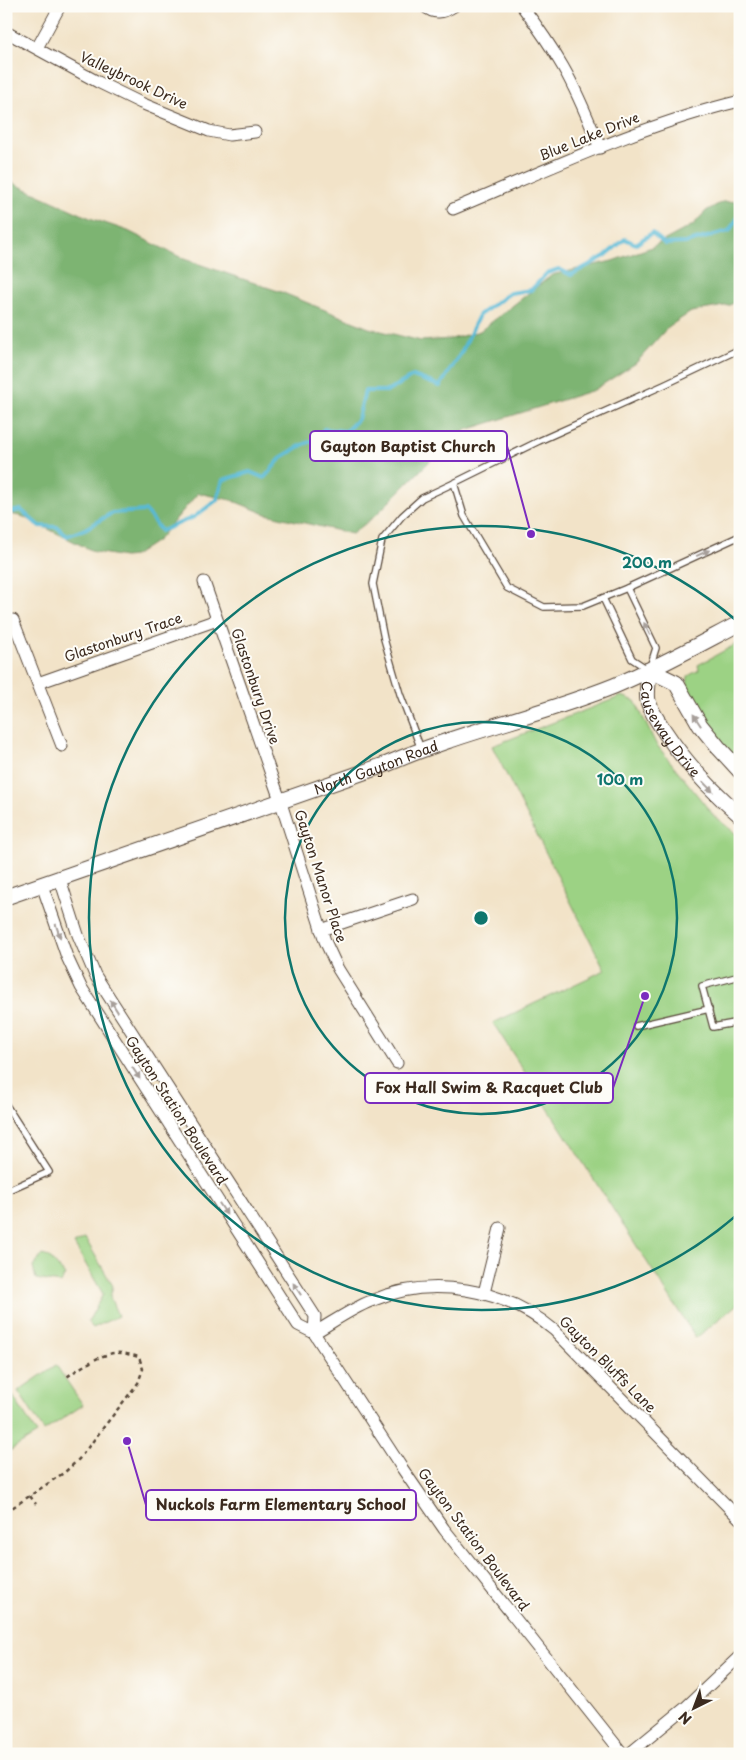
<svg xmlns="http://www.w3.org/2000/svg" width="746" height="1760" viewBox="0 0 746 1760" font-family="'Playpen Sans',sans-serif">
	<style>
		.green { fill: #9cd284; stroke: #6c7e51 }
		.forest { fill: #7db472; stroke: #5c6f48 }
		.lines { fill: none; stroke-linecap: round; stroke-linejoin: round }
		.stream { stroke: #57b9d6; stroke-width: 4 }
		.lane-casing { stroke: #564638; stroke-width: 8 }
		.street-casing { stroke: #564638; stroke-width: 13 }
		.secondary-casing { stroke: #564638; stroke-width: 17 }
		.path { stroke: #564638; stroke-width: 2.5; stroke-dasharray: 4 4; stroke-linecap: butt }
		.lane { stroke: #fff; stroke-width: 5.5 }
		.street { stroke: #fff; stroke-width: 11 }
		.secondary { stroke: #fff; stroke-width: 15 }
		.oneway { fill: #a79f9a }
		.ring { fill: none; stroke: #0f766e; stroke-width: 2.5 }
		.labels { text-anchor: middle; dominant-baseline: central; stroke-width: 4; stroke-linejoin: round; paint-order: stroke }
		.street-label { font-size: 14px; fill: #3b2a1e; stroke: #fdfcf7 }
		.centre { fill: #0f766e; stroke: #fdfcf7; stroke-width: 2.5 }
		.ring-label { font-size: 15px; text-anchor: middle; font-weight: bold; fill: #0f766e; stroke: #fdfcf7; stroke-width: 4; stroke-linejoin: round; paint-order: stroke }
		.leader { fill: none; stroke: #7b2cbf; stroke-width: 2 }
		.callout-dot { fill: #7b2cbf; stroke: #fdfcf7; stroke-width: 2 }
		.callout { fill: #fdfcf7; stroke: #7b2cbf; stroke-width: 2 }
		.callout-label { font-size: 15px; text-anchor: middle; font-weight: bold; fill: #3b2a1e }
	</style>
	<rect width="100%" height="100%" fill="#fdfcf7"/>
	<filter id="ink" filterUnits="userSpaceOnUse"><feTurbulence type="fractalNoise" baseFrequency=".02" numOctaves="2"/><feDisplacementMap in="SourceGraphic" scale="10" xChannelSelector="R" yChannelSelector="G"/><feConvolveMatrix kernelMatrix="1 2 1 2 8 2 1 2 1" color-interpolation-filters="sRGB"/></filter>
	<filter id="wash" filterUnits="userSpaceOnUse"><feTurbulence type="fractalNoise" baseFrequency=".0096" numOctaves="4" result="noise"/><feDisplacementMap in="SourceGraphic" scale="20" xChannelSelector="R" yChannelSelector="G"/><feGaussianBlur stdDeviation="1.12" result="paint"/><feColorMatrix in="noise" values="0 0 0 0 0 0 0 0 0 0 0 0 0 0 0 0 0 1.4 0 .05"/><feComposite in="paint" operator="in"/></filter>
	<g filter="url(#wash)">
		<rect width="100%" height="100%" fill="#f2e3c8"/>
		<g class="green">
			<path d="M740,642V763C723,743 682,704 688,676L699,670L698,665Z"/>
			<polygon points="622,696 635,701 656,744 714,816 740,837 740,1302 696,1338 493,1023 605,970 492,746"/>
			<polygon points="85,1238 113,1286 110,1297 118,1316 93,1328 88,1322 103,1294 74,1244"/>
			<polygon points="42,1255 49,1257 65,1275 60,1283 36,1279 33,1267"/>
			<polygon points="56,1365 83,1405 44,1431 18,1391"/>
			<polygon points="11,1393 37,1434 6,1453 6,1397"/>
		</g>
		<polygon class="forest" points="6,180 90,218 128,231 184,259 281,292 369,328 421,341 451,339 480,331 552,275 612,261 652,247 693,225 706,211 722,202 740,201 740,299 730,305 691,312 668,327 636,363 594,390 466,430 450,441 375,516 352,534 266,514 231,500 198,493 158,540 134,556 124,557 95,552 24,517 6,513"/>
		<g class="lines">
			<polyline class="stream" points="6,513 21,510 39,526 57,527 67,536 85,529 112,513 146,511 161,531 194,517 217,500 223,480 250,472 264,478 282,457 302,445 315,440 324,429 346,431 358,419 365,391 388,391 413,376 440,386 461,353 479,315 510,293 531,290 547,273 559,269 571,275 605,256 625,239 636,244 652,233 665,244 685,243 729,231 740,215"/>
		</g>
	</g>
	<g filter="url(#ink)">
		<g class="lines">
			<defs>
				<g id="lane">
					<polyline points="740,349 664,385 539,441 454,483 464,516 507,588 544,607 583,606 627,588 740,536"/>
					<polyline points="603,598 632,659 649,670 656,648 627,588"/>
					<polyline points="421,749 400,694 384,639 373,584 382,540 402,516 422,498 454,483"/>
					<polyline points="740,976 702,986 713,1027 740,1022"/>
					<polyline points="636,1026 709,1009"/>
					<polyline points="6,1105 49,1172 6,1191"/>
				</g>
				<g id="street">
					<path d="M424,6C434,15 443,13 454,6"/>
					<path d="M522,6C537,26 551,46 563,67C578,93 589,121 600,148"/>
					<polyline points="6,32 98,82 141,103 209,131 229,135 255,132"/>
					<polyline points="37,48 60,6"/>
					<path d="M453,209C547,170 640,125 740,101"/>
					<polyline points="204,582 280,800 325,941 338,969 397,1063"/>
					<polyline points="13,620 62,746"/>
					<polyline points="38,683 217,620"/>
					<polyline points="60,879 78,935 95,975 315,1316 314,1333"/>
					<polyline points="42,885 67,957 81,987 298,1325 314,1333 402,1468 444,1529 623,1754"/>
					<polyline points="321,930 413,899"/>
					<polyline points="484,1293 500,1228"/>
					<path d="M314,1333C333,1322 351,1309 371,1301C431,1275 504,1288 554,1330L740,1519"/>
					<polyline points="629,1754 685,1708 740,1656"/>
				</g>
				<g id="secondary">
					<path id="s1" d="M740,771L718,747L700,725L676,683L649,670C649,679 646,693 648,701C651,712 659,723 665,732C686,764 711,790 740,815"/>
					<path id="s2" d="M6,897L387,764C460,732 539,716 614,686C657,668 698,645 740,623"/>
				</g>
			</defs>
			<use href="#lane" class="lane-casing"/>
			<use href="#street" class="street-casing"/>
			<use href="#secondary" class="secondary-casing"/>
			<g class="path">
				<polyline points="30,1496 36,1504"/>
				<path d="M6,1512L65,1472L79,1459L138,1383L143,1369L139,1357C131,1355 123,1352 114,1353C100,1355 79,1368 67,1377"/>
			</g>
			<use href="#lane" class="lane"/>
			<use href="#street" class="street"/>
			<use href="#secondary" class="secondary"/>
		</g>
		<defs><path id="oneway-solid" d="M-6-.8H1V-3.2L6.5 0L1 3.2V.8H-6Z" transform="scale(1.25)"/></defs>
		<g class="oneway">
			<use href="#oneway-solid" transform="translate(703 553) rotate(-24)"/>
			<use href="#oneway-solid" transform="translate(647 629) rotate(-116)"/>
			<use href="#oneway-solid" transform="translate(697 720) rotate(-123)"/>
			<use href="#oneway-solid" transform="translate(708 787) rotate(46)"/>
			<use href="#oneway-solid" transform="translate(58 931) rotate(71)"/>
			<use href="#oneway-solid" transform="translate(114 1006) rotate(-122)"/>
			<use href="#oneway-solid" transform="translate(136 1073) rotate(57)"/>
			<use href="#oneway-solid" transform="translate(223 1209) rotate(57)"/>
			<use href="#oneway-solid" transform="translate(297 1289) rotate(-123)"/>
		</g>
	</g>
	<g class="ring">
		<circle cx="481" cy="918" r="196"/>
		<path d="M738 1214A392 392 0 1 1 738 622"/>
	</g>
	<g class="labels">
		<g class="street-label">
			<text transform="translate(134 80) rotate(25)">Valleybrook Drive</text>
			<text transform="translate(589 136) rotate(-22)">Blue Lake Drive</text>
			<text transform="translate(123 637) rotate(-19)">Glastonbury Trace</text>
			<text transform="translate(256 686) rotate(71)">Glastonbury Drive</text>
			<text stroke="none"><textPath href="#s1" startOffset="205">Causeway Drive</textPath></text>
			<text stroke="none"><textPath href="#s2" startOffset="392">North Gayton Road</textPath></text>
			<text transform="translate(321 876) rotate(72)">Gayton Manor Place</text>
			<text transform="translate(177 1110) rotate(57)">Gayton Station Boulevard</text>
			<text transform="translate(608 1364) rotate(45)">Gayton Bluffs Lane</text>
			<text transform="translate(474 1539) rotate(53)">Gayton Station Boulevard</text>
		</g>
	</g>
	<circle cx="481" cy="918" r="8" class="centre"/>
	<g class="ring-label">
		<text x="647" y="568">200 m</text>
		<text x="620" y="785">100 m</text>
	</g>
	<path class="leader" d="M531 534L507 446M645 996L613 1088M127 1441L146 1505"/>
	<g class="callout-dot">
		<circle cx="531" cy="534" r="5"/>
		<circle cx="645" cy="996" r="5"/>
		<circle cx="127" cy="1441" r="5"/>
	</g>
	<g class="callout">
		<rect x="310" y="431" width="197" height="30" rx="5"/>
		<rect x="365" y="1073" width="248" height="30" rx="5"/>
		<rect x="146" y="1490" width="270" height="30" rx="5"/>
	</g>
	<g class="callout-label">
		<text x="408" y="452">Gayton Baptist Church</text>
		<text x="489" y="1093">Fox Hall Swim &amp; Racquet Club</text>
		<text x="281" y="1510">Nuckols Farm Elementary School</text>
	</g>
	<rect width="746" height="1760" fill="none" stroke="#fdfcf7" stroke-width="25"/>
	<g transform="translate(694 1708) rotate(222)" stroke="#fdfcf7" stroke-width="4" paint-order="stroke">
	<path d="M0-4L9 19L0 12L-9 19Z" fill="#3b2a1e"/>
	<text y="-8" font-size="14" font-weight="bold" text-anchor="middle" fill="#3b2a1e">N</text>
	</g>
</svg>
